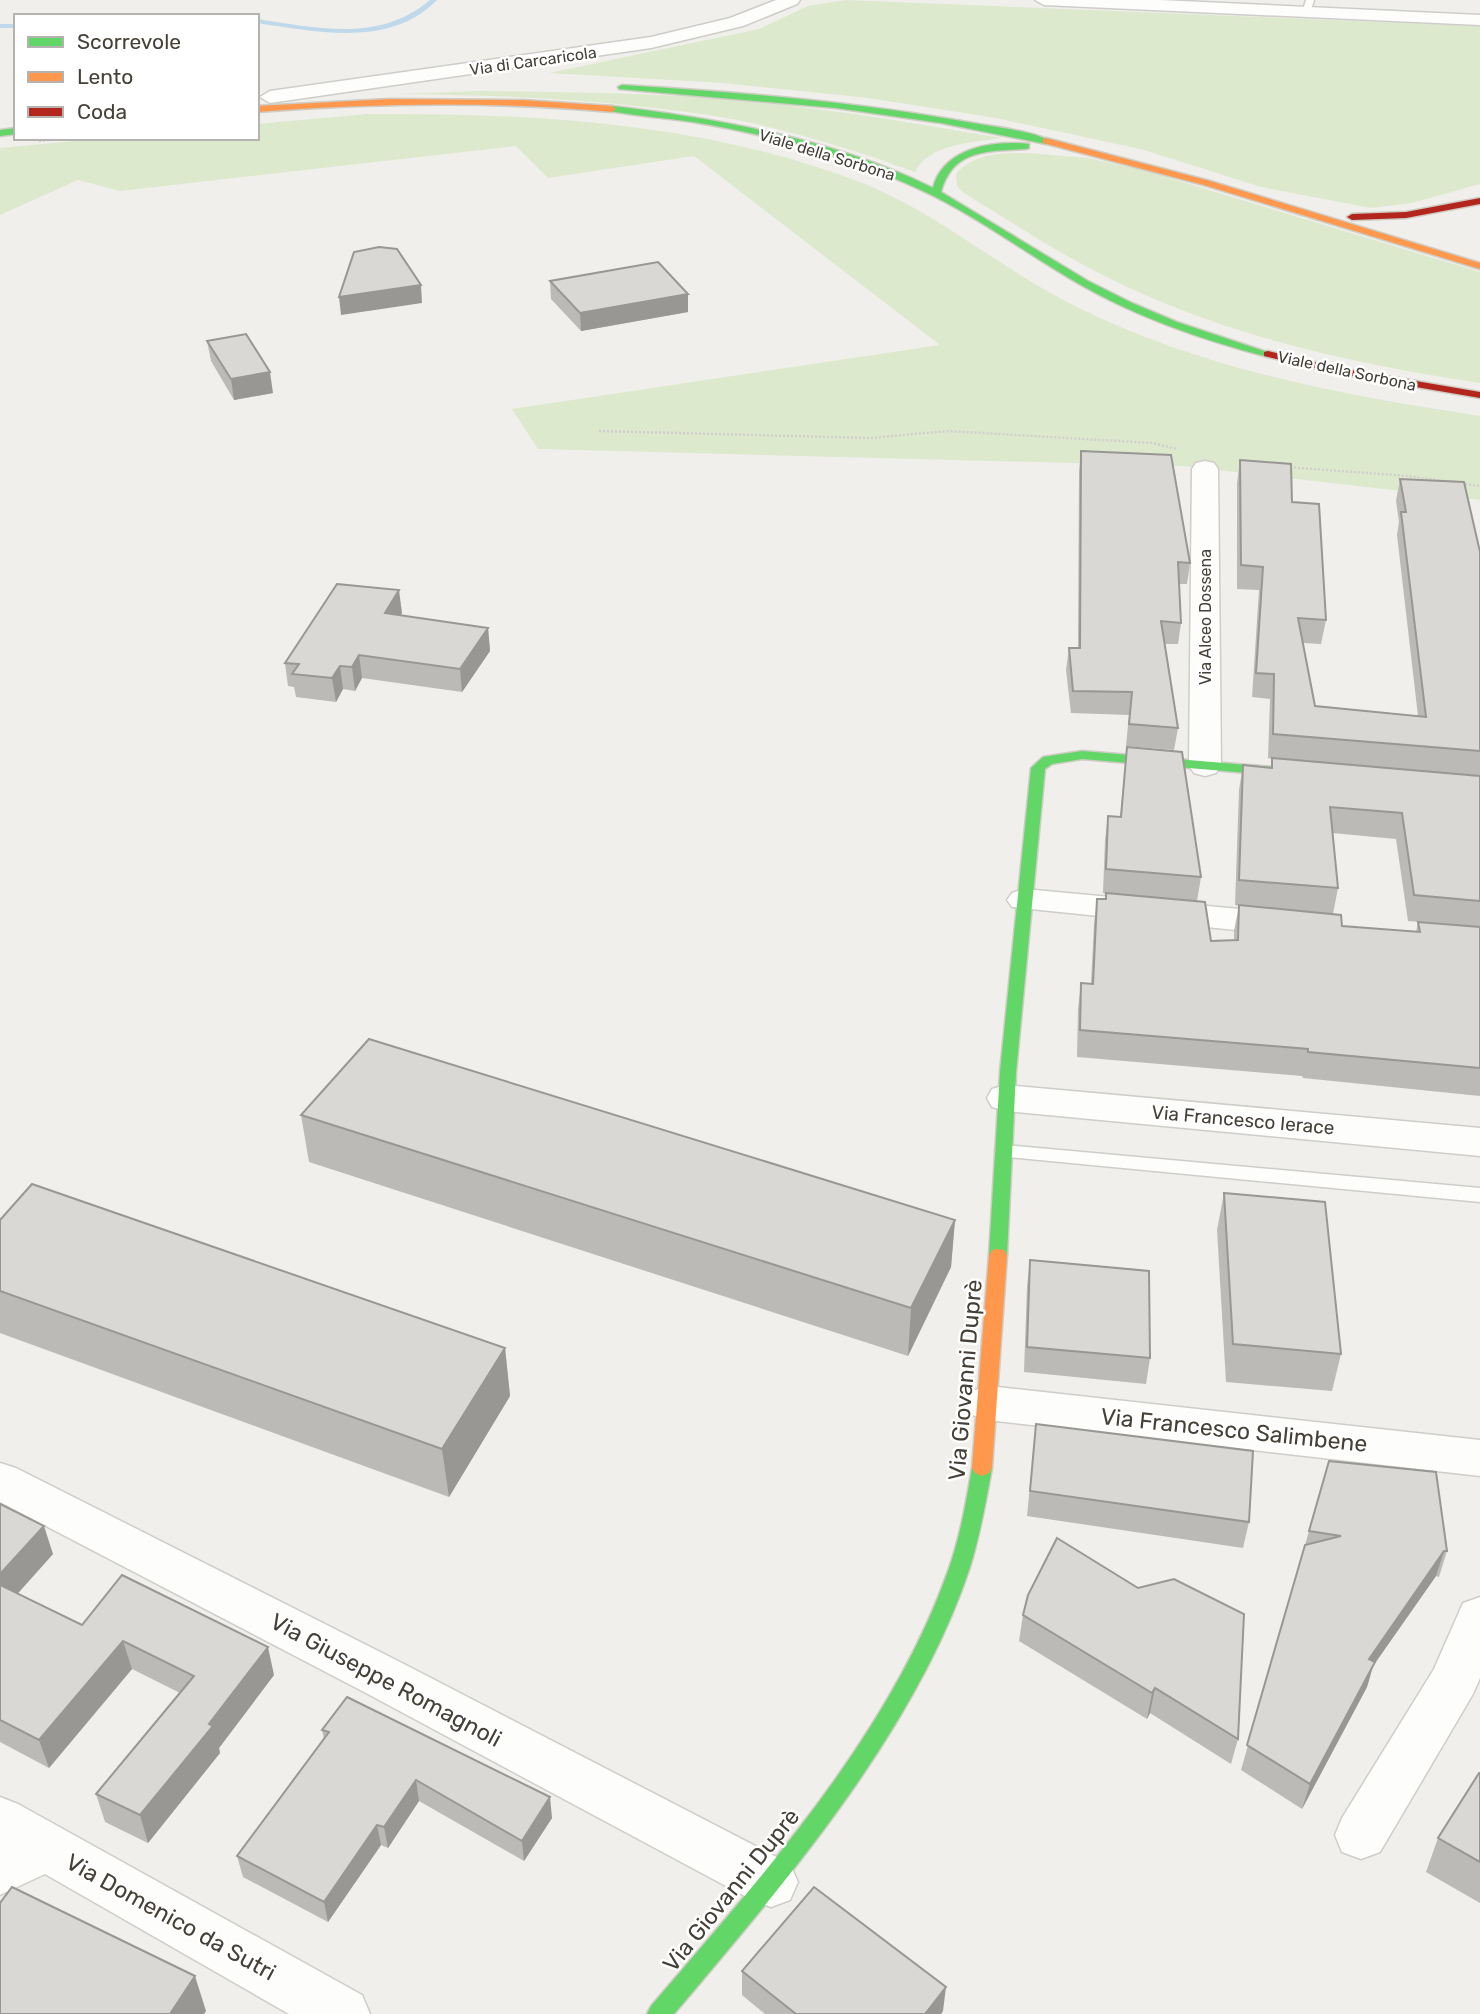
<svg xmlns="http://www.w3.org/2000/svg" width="1480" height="2014" viewBox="0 0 1480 2014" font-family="Rubik,sans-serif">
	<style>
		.green { fill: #dde9cd }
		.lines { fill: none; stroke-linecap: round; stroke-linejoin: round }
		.stream { fill: #bfd8ea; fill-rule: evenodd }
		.lane-casing { stroke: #cecdc9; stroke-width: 3 }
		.street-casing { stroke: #cecdc9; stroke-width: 3 }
		.fast-casing { stroke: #ceccc3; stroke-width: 3 }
		.slow-casing { stroke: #ceccc3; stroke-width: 3 }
		.jam-casing { stroke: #ceccc3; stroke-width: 3 }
		.path { stroke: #d1cecb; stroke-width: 2.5; stroke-dasharray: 2 2; stroke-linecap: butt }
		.lane { fill: #fdfdfc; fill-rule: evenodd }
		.street { fill: #fdfdfc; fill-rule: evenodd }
		.fast { fill: #63d668; fill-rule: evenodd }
		.slow { fill: #ff974d; fill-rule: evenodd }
		.jam { fill: #b3261e; fill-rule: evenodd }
		.wall { fill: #bbbab6; fill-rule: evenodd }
		.shaded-wall { fill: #989794 }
		.building { fill: #d9d8d4; stroke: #989794; stroke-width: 2 }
		.labels { text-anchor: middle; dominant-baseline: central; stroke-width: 5; stroke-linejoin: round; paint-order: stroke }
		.far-street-label { font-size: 16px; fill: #464138; stroke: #fff }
		.street-label { font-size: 19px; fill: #464138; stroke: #fff }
		.near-street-label { font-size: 23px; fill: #464138; stroke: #fff }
	</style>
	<rect width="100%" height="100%" fill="#f0efeb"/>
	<g class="green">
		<polygon points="846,0 1480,26 1480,184 1412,203 1371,208 1261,187 1144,150 996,118 868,98 723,83 549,73 759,29 808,6"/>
		<path d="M481,91C567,92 652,93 737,100C826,108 914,123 1002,138C974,142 928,144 915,172C844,146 769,123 694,113C595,99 496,95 396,94Z"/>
		<path d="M367,114C533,113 703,122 860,182C937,212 999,268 1073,305C1200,369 1341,395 1480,416V500L1182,466L538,449L512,409L940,345L694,156L548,178L516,146L120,191L78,180L0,215V148L107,138H257V124Z"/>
		<path d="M1028,153L1088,158L1146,171L1480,272V383C1340,362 1203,331 1078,262C1039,241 1002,216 964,193L957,186L956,174C974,153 1002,153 1028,153Z"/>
	</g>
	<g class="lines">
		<g class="stream">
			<path d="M430,0H437C390,48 318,32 257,23V19C318,28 379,43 430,0Z"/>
			<polygon points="186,14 198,16 183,16"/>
			<rect x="0" y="24" width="16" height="4"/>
		</g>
		<defs>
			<g id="lane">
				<polygon points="1306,0 1314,0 1311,10 1307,13 1303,10"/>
				<polygon points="1004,1145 1480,1188 1480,1202 997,1156 995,1151 997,1146"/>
			</g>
			<g id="street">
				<polygon points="776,0 800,0 797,4 743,26 651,48 270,103 260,97 270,91 651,37 730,18"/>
				<polygon points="1035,0 1160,0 1480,15 1480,25 1044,5"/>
				<polygon points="1205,461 1214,463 1218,469 1221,766 1216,773 1205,776 1194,773 1189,766 1192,469 1196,463"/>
				<polygon points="1024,889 1284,913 1296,916 1302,924 1296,932 1284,935 1012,907 1007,900 1012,893"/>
				<polygon points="1006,1085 1480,1128 1480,1156 1006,1111 992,1107 987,1098 992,1089"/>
				<polygon points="988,1386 1480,1440 1480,1476 988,1420 972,1415 966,1403 972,1391"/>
				<polygon points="0,1463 16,1468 402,1663 790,1864 798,1882 790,1900 771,1907 752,1900 366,1693 0,1502"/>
				<polygon points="1480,1597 1480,1678 1473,1694 1380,1852 1361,1859 1342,1852 1335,1835 1342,1818 1434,1669 1463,1603"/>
				<polygon points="0,1797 18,1804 362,1995 370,2014 289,2014 45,1874 0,1895"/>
			</g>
			<g id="fast">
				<path d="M622,85C740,92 857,102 973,123C994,127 1033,131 1050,141L1046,144L941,123L836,108L619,89L618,87Z"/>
				<path d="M612,106C721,119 833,139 933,188C943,148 993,140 1029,144V148L1026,149C988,151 952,149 941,192L1088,281L1132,303L1177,322L1273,354L1268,357C1203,340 1139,318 1081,285C1027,254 977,216 921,190C849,156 772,135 693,122C665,118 637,116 609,111L608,109Z"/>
				<polygon points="16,128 16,134 0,136 0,130"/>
				<polygon points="1082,751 1295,769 1302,773 1295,777 1082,759 1052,764 1045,769 1016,1072 1007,1255 1004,1260 992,1260 989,1255 1000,1072 1031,768 1043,757"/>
				<path d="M982,1460L989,1463L992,1468C986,1501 980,1535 970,1567C916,1731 784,1884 674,2014H647L651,2006C762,1876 890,1735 948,1571C960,1538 966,1503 972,1468L975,1463Z"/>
			</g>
			<g id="slow">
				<path d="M390,99L523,100L612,106L616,109L612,112C493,101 376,103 257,112V106Z"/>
				<polygon points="1046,138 1210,181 1480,263 1480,269 1204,185 1043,143 1043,139"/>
				<polygon points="998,1249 1004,1250 1007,1255 992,1468 989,1473 982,1476 975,1473 972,1468 989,1255 992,1250"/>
			</g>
			<g id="jam">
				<polygon points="1480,198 1480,204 1406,218 1352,220 1347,217 1352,214 1406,212"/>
				<polygon points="1268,351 1340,368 1480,392 1480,398 1340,374 1264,356 1264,352"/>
			</g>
		</defs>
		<use href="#lane" class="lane-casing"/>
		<use href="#street" class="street-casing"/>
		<use href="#fast" class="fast-casing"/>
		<use href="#slow" class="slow-casing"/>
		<use href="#jam" class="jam-casing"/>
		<g class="path">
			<polyline points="39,141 66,138"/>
			<polyline points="599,431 870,438 948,431 1153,443 1177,449"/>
			<polyline points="1286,467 1408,476 1480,486"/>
		</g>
		<use href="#lane" class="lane"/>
		<use href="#street" class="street"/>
		<use href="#fast" class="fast"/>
		<use href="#slow" class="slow"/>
		<use href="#jam" class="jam"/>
	</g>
	<g class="wall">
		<polygon points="550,281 688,312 581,331 551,299"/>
		<polygon points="207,341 273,393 234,400 211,361"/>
		<polygon points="1081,451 1190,563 1187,584 1179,584 1181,623 1178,644 1165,644 1178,728 1174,750 1126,746 1129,715 1071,713 1066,670 1069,648 1078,648 1079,472"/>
		<path d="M1240,460L1292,502L1326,620L1321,644L1303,643L1315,706L1418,716L1397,535L1399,522L1396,501L1400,479L1480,552V1096L1303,1078L1302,1076L1077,1057L1078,1009L1081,983L1091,984L1094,924L1097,899H1105L1106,894L1103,893L1105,840L1108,816L1120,817L1127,747L1201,877L1197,901L1211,941L1234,940V931L1239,906L1235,905L1239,790L1243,765L1271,768L1272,759L1268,758L1270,699L1252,697L1259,590L1237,589V483ZM1332,833L1396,839L1408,921L1479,927L1418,922L1416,932L1342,926L1333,914L1338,888Z"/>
		<polygon points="402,613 400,615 488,628 490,651 462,692 362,678 355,691 343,689 336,702 296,697 294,687 288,686 285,663"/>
		<polygon points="301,1115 955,1220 951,1267 908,1356 309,1162"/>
		<polygon points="1224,1193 1341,1354 1332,1391 1226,1382 1217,1230"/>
		<polygon points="0,1220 505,1348 510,1396 449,1497 0,1333"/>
		<polygon points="1030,1260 1150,1358 1146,1384 1024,1372 1027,1286"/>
		<polygon points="1036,1424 1249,1522 1243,1548 1027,1516"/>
		<polygon points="0,1504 53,1554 18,1593 82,1625 274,1675 219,1748 220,1753 148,1843 105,1822 96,1794 180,1693 132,1669 49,1768 0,1742"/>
		<polygon points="1309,1531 1447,1551 1439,1577 1436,1576 1373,1666 1367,1687 1302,1809 1241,1770"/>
		<polygon points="1028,1595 1238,1739 1231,1764 1150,1713 1147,1719 1019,1641 1023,1615"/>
		<polygon points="322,1730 552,1818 524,1861 419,1801 388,1848 381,1845 328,1922 243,1877 237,1856 324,1739"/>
		<polygon points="1480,1773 1480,1903 1426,1872 1438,1838"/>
		<polygon points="742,1971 943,2011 941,2014 765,2014 742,1995"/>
	</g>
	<g class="shaded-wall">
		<polygon points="421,285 422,303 341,315 339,297"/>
		<polygon points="688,294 688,312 581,331 580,313"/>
		<polygon points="270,372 273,393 234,400 231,379"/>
		<polygon points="399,590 402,613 388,636 385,613"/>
		<polygon points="488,628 490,651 462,692 460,669"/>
		<polygon points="359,655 362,678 355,691 352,667"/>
		<polygon points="340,666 343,689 336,702 332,678"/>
		<polygon points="955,1220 951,1267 908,1356 911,1308"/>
		<polygon points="505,1348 510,1396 449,1497 442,1449"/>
		<polygon points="44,1526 53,1554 3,1610 0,1602 0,1574"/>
		<polygon points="1444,1551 1436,1576 1373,1666 1367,1687 1302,1809 1310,1784 1369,1659"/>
		<polygon points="123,1641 132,1669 49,1768 39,1740"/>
		<polygon points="268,1647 274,1675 219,1748 220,1753 148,1843 140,1815"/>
		<polygon points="1155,1688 1150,1713 1147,1719 1152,1693"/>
		<polygon points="416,1780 419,1801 388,1848 384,1827"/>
		<polygon points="550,1797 552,1818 524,1861 522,1841"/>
		<polygon points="377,1825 381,1845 328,1922 324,1902"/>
		<polygon points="195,1976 206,2011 204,2014 170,2014"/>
		<polygon points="946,1987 943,2011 941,2014 925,2014"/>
	</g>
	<g class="building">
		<polygon points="379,247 397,249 421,285 339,297 354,252"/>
		<polygon points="658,262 688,294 580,313 550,281"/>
		<polygon points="246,334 270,372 231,379 207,341"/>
		<polygon points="1081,451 1171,455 1190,563 1178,562 1181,623 1161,621 1178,728 1129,724 1132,692 1073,691 1069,648 1080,648"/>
		<polygon points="1240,460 1291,464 1292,502 1319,504 1326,620 1298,618 1315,706 1426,717 1401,512 1406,512 1400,479 1464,482 1480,552 1480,751 1273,734 1274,674 1256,673 1263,567 1241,565"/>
		<polygon points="337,584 399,590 385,613 488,628 460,669 359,655 352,667 340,666 332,678 292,674 299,664 285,663"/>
		<polygon points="1127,747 1182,752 1201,877 1106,869 1108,816 1121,817"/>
		<polygon points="1272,758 1480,776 1480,901 1414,895 1402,813 1330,807 1338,888 1239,880 1243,765 1272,768"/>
		<polygon points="1106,893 1205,902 1211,941 1238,940 1239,905 1341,915 1342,926 1420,932 1418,922 1480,927 1480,1068 1308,1052 1308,1049 1080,1030 1081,983 1093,984 1097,899 1106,899"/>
		<polygon points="369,1039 955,1220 911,1308 301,1115"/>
		<polygon points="32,1184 505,1348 442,1449 0,1291 0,1220"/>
		<polygon points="1224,1193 1325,1202 1341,1354 1233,1344"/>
		<polygon points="1030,1260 1149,1271 1150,1358 1027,1347"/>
		<polygon points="1036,1424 1253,1451 1249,1522 1030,1491"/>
		<polygon points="1329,1461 1436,1472 1447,1551 1444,1551 1369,1659 1375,1662 1310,1784 1247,1745 1305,1545 1341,1536 1309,1531"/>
		<polygon points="0,1504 44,1526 0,1574"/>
		<polygon points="1057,1538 1138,1588 1174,1579 1244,1614 1238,1739 1155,1688 1152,1693 1023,1615 1028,1595"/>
		<polygon points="122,1575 268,1647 209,1724 213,1726 140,1815 96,1794 194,1676 123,1641 39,1740 0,1720 0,1585 82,1625"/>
		<polygon points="347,1697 550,1797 522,1841 416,1780 384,1827 377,1825 324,1902 237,1856 329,1732 322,1730"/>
		<polygon points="1479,1773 1480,1773 1480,1862 1438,1838"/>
		<polygon points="12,1887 195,1976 170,2014 0,2014 0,1903"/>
		<polygon points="814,1887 946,1987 925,2014 796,2014 742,1971"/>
	</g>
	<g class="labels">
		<g class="far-street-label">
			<text transform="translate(533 61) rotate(-8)">Via di Carcaricola</text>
			<text transform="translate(827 155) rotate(17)">Viale della Sorbona</text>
			<text transform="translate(1347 371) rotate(12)">Viale della Sorbona</text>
			<text transform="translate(1205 617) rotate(-90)">Via Alceo Dossena</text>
		</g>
		<g class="street-label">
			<text transform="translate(1243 1120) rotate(5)">Via Francesco Ierace</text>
		</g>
		<g class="near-street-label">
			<text transform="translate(965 1380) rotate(-85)">Via Giovanni Duprè</text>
			<text transform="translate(1234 1430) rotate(6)">Via Francesco Salimbene</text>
			<text transform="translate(386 1680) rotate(28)">Via Giuseppe Romagnoli</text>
			<text transform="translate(731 1890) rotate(-51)">Via Giovanni Duprè</text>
			<text transform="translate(171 1917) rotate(29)">Via Domenico da Sutri</text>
		</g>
	</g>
	<rect x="14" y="14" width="245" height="126" fill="#ffffff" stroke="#b5b3af" stroke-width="2"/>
	<rect x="28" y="37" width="35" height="10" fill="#63d668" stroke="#b5b3af" stroke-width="2"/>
	<text x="77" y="49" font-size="21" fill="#464138">Scorrevole</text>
	<rect x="28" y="72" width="35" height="10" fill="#ff974d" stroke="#b5b3af" stroke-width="2"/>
	<text x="77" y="84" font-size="21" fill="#464138">Lento</text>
	<rect x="28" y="107" width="35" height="10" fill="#b3261e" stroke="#b5b3af" stroke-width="2"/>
	<text x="77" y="119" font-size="21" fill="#464138">Coda</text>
</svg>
